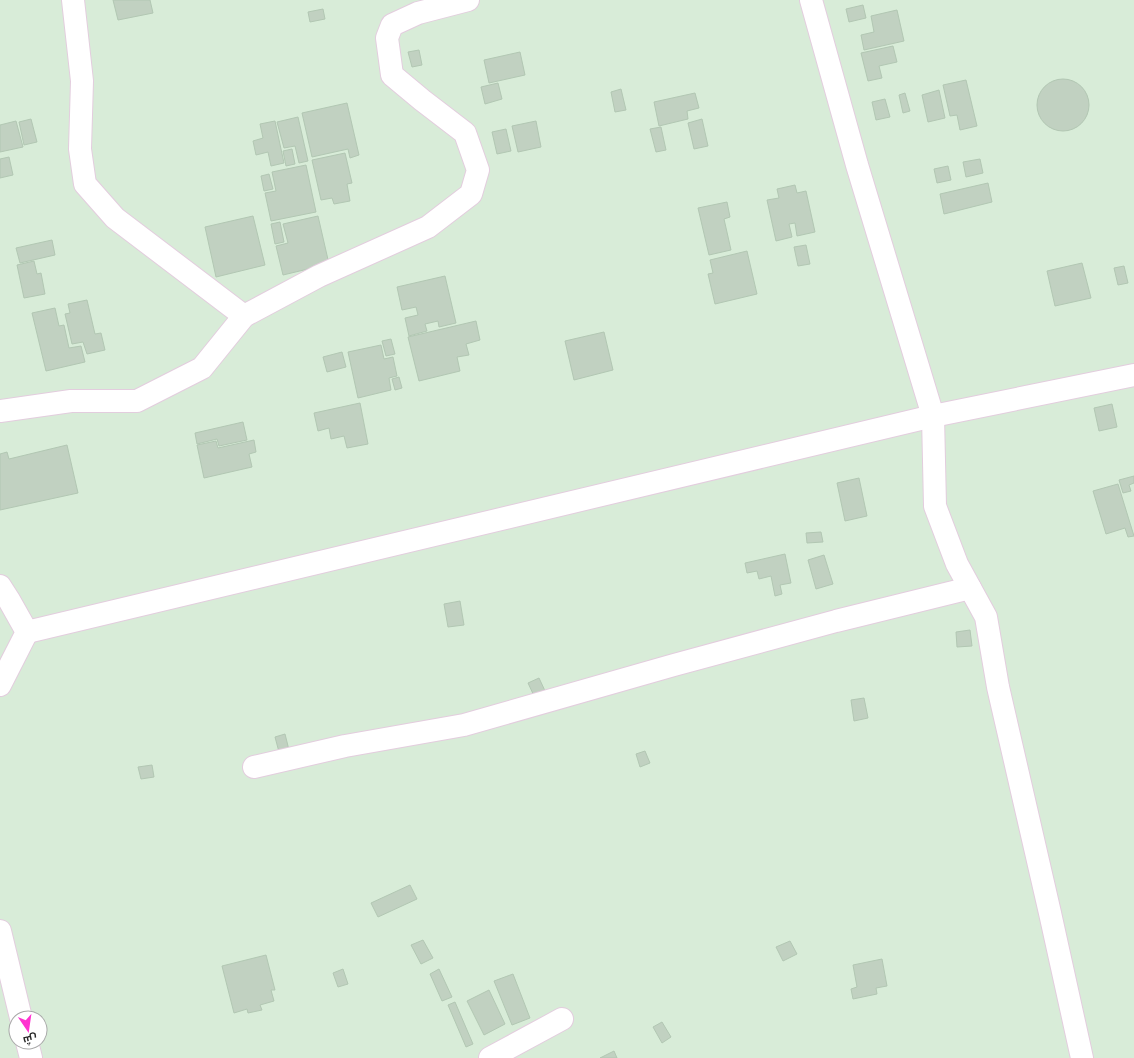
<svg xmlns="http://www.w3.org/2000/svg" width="1134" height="1058" viewBox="0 0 1134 1058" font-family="'Nunito Sans',Cairo,sans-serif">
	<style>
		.building { fill: #c1d1c1; stroke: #b2c7b3 }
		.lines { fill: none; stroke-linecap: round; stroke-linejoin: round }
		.minor-casing { stroke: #e3cdde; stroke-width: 24 }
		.tertiary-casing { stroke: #e3cdde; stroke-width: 24 }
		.minor { stroke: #fff; stroke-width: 22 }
		.tertiary { stroke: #fff; stroke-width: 22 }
	</style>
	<rect width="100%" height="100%" fill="#d8ecd8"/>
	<g class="building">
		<polygon points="113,0 150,0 153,13 118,20"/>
		<polygon points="863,5 866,18 849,22 846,9"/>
		<polygon points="323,9 325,19 310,22 308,12"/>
		<polygon points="897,10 904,41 864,50 861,35 874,32 871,16"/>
		<polygon points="893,46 897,62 879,66 882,78 868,81 861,53"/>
		<polygon points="419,50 422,65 412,67 408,52"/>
		<polygon points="520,52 525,75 489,83 484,60"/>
		<circle cx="1063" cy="105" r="26"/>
		<polygon points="966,80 977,126 960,130 957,115 950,116 943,85"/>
		<polygon points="498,83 502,99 485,104 481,87"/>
		<polygon points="621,89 626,110 615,112 611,92"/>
		<polygon points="939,90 945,118 928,122 922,95"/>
		<polygon points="695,93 699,108 687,111 688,119 659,126 654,102"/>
		<polygon points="905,93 910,111 903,113 899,95"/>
		<polygon points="885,99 890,117 876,120 872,102"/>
		<polygon points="347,103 359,155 350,158 348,149 312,157 302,113"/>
		<polygon points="298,117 308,161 299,163 295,146 284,148 277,122"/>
		<polygon points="31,119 37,142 24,145 19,122"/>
		<polygon points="702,119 708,146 694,149 688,123"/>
		<polygon points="16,121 23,147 0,152 0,125"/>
		<polygon points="275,121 284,163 271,166 268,152 256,155 253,141 263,138 260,124"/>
		<polygon points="536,121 541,147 518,152 512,126"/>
		<polygon points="661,127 666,150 656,152 650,129"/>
		<polygon points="506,129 511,151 497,154 492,132"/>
		<polygon points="292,149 295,164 286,166 283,151"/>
		<polygon points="345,153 352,183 347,184 350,201 334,204 332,198 321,200 312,160"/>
		<polygon points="9,157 13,175 0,178 0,159"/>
		<polygon points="980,159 983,173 966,177 963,162"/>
		<polygon points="306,165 316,212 271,221 265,193 276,191 272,172"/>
		<polygon points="948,166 951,180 937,183 934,169"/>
		<polygon points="269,174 273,189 264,191 261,176"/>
		<polygon points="988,183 992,202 944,214 940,194"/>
		<polygon points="795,185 797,193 806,191 815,232 797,236 795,223 789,224 792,237 776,241 767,200 779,198 777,189"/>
		<polygon points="727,202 730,217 724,219 731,250 709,255 698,208"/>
		<polygon points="253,216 265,265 216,277 205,227"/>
		<polygon points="318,216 329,264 283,275 276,246 288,243 283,224"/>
		<polygon points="280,222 284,242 275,244 271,224"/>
		<polygon points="52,240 55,255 20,263 16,248"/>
		<polygon points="806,245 810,264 798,266 794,247"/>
		<polygon points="747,251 757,294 715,304 708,274 713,273 710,260"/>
		<polygon points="34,261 37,274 41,273 45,294 24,298 17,265"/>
		<polygon points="1082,263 1091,298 1055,306 1047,271"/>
		<polygon points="1124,266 1128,283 1118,285 1114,268"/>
		<polygon points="445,276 456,323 439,327 438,321 425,324 427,331 409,336 405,318 418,315 416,307 402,310 397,287"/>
		<polygon points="87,300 95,334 101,333 105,350 87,354 83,342 72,344 65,314 70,313 68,304"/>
		<polygon points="55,308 59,326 64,325 69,348 81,346 85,362 46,371 32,313"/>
		<polygon points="476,321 480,340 466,344 469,355 457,357 460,371 419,381 408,337"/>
		<polygon points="604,332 613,370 574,380 565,341"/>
		<polygon points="391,339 395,354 386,356 382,341"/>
		<polygon points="381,345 384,359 393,357 397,376 389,378 391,390 358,398 348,352"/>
		<polygon points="342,352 346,367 327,372 323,357"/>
		<polygon points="399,377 402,388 395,390 392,379"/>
		<polygon points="360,403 368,444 347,448 344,436 331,439 329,428 318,431 314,413"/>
		<polygon points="1112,404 1117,427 1099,431 1094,408"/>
		<polygon points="243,422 247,440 219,446 217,439 197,444 195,433"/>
		<polygon points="254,440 256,452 249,454 252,467 204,478 197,445 216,441 218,448"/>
		<polygon points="67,445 78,493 0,510 0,454 7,452 9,459"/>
		<polygon points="1134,476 1134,483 1129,485 1131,491 1123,493 1119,480"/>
		<polygon points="859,478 867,516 845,521 837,483"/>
		<polygon points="1118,484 1134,536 1128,537 1125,528 1106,534 1093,491"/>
		<polygon points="821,532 823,542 807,543 806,533"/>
		<polygon points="785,554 791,583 780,585 782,594 775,596 771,576 759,579 757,571 747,573 745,563"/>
		<polygon points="824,555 833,584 816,589 808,560"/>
		<polygon points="460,601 464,625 448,627 444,604"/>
		<polygon points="970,630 972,646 957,647 956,632"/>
		<polygon points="539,678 546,693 535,698 528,683"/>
		<polygon points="864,698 868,718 854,721 851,700"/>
		<polygon points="285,734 289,750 279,752 275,737"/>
		<polygon points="645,751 650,763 640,767 636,754"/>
		<polygon points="152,765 154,777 141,779 138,767"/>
		<polygon points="410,885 417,899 378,917 371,903"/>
		<polygon points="423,940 433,958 421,964 411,945"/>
		<polygon points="790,941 797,954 783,961 776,947"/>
		<polygon points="266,955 275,990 271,990 274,1001 260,1005 262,1010 248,1013 247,1009 234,1013 222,966"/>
		<polygon points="882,959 887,986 876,988 877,994 853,999 851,989 857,987 853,965"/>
		<polygon points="343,969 348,984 338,987 333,973"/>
		<polygon points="439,969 452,997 442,1001 430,974"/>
		<polygon points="513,974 530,1018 512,1025 494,981"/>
		<polygon points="489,990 505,1024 484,1035 467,1001"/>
		<polygon points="455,1002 473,1044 466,1047 448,1005"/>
		<polygon points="662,1022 671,1037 662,1043 653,1027"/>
		<polygon points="614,1051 617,1058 600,1058"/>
	</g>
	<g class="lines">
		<defs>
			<g id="minor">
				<polyline points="73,0 82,81 80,149 85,184 115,218 244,316"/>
				<polyline points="811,0 857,165 933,416 935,506 957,564 986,617 998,687 1050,913 1082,1058"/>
				<polyline points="0,411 71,401 137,401 202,368 244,316 319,276 428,227 471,194 478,170 465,133 422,100 392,75 387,38 392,25 418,13 468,0"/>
				<polyline points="27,632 933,416 1134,375"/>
				<polyline points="254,767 345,746 464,725 674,665 836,621 970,588"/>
				<polyline points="490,1058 562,1019"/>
			</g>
			<g id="tertiary">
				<polyline points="0,586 9,600 27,632 0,685"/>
				<polyline points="0,931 21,1018"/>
				<polyline points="27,1042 31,1058"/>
			</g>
		</defs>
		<use href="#minor" class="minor-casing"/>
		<use href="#tertiary" class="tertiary-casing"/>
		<use href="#minor" class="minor"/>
		<use href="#tertiary" class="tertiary"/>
	</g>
	<g transform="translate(28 1030) rotate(167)"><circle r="19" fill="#ffffff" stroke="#a9a9a9"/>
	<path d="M0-3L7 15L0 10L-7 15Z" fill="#ff32d0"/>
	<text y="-6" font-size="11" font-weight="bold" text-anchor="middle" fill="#282828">ش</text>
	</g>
</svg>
